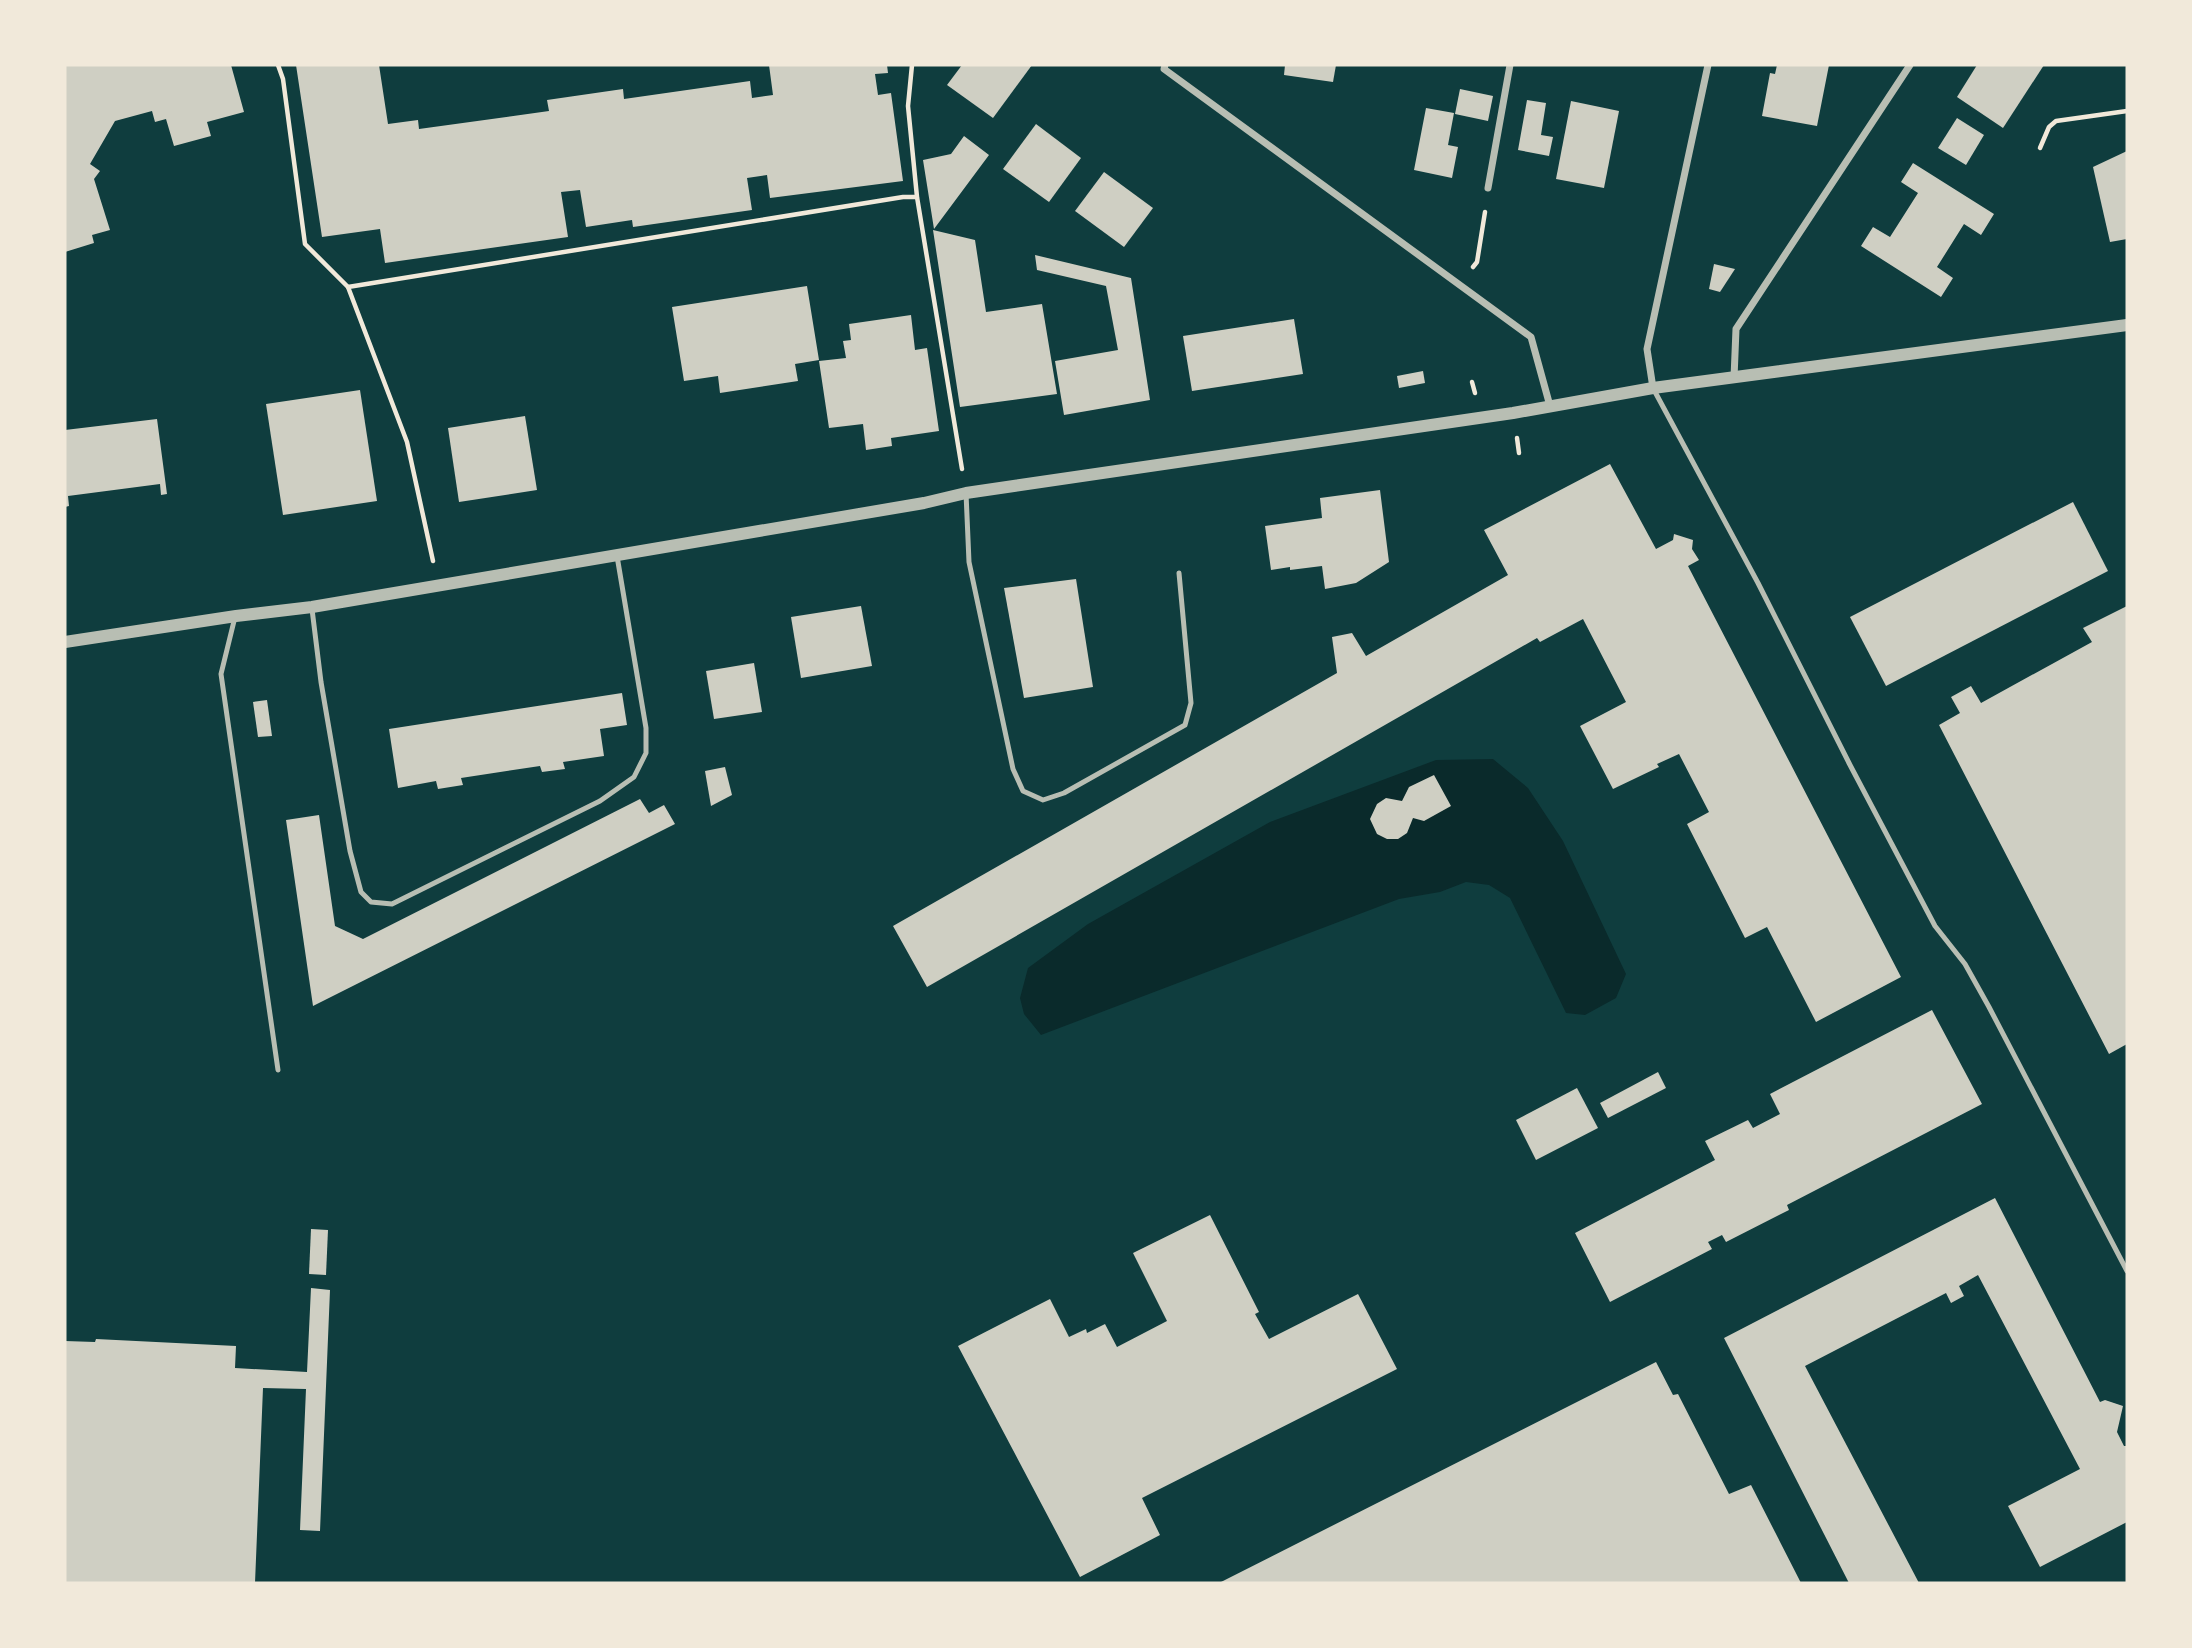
<svg xmlns="http://www.w3.org/2000/svg" width="2192" height="1648" viewBox="0 0 2192 1648" font-family="'Sofia Sans Condensed',sans-serif">
	<style>
		.water { fill: #0a2a2b }
		.building { fill: #cfcfc3 }
		.lines { fill: none; stroke-linecap: round; stroke-linejoin: round }
		.path { stroke: #f1e9da; stroke-width: 4.5 }
		.service { stroke: #b8beb3; stroke-width: 5 }
		.minor { stroke: #b8beb3; stroke-width: 7 }
		.tertiary { stroke: #b8beb3; stroke-width: 12 }
	</style>
	<rect width="100%" height="100%" fill="#0f3d3e"/>
	<polygon class="water" points="1493,759 1528,788 1563,841 1626,974 1616,998 1585,1015 1566,1013 1510,898 1489,885 1466,882 1440,892 1399,899 1041,1035 1024,1014 1020,998 1028,968 1088,924 1270,822 1436,760"/>
	<g class="building">
		<polygon points="65,65 231,65 244,112 207,122 211,136 174,146 166,119 155,122 152,111 115,121 90,164 100,171 94,179 110,230 92,235 94,243 65,252"/>
		<polygon points="296,65 379,65 388,124 418,120 419,129 549,111 547,100 623,89 624,99 750,81 752,98 773,95 769,65 887,65 888,73 875,74 878,95 891,93 903,181 770,198 767,175 747,178 752,210 633,227 632,220 586,227 580,190 561,192 568,237 385,263 380,229 322,237"/>
		<polygon points="962,65 1032,65 993,118 947,85"/>
		<polygon points="1285,65 1336,65 1333,82 1284,75"/>
		<polygon points="1777,65 1829,65 1817,126 1762,116 1770,73 1775,74"/>
		<polygon points="1977,65 2044,65 2003,128 1957,97"/>
		<polygon points="1460,89 1493,96 1488,121 1455,114"/>
		<polygon points="1527,100 1546,103 1541,135 1553,137 1549,156 1518,150"/>
		<polygon points="1571,101 1619,111 1604,188 1556,179"/>
		<polygon points="1426,108 1454,113 1448,145 1458,147 1452,178 1414,170"/>
		<polygon points="1957,118 1984,135 1966,165 1938,148"/>
		<polygon points="1036,124 1081,158 1049,202 1003,169"/>
		<polygon points="964,136 989,155 934,229 923,160 951,154"/>
		<polygon points="2127,151 2127,239 2110,242 2093,167"/>
		<polygon points="1913,163 1994,214 1981,235 1964,224 1937,267 1953,278 1941,297 1861,246 1873,227 1890,237 1918,193 1901,182"/>
		<polygon points="1104,172 1153,208 1124,247 1075,211"/>
		<polygon points="933,230 975,240 986,312 1042,304 1057,394 960,407"/>
		<polygon points="1035,255 1131,278 1150,400 1064,415 1055,361 1118,350 1106,286 1037,270"/>
		<polygon points="1714,264 1735,269 1720,292 1709,289"/>
		<polygon points="807,286 819,360 795,364 798,381 720,393 718,376 684,381 672,307"/>
		<polygon points="911,315 915,350 927,348 939,431 891,438 892,446 866,450 863,424 829,428 819,361 846,358 843,341 851,340 849,324"/>
		<polygon points="1294,319 1303,374 1192,391 1183,336"/>
		<polygon points="1423,371 1425,383 1399,388 1397,376"/>
		<polygon points="360,390 377,501 283,515 266,404"/>
		<polygon points="525,416 537,490 459,502 448,428"/>
		<polygon points="157,419 167,494 161,495 160,484 68,496 69,506 65,507 65,430"/>
		<polygon points="1610,464 1656,549 1673,540 1674,534 1693,540 1692,549 1699,560 1688,566 1901,977 1816,1022 1767,927 1745,938 1687,824 1709,812 1679,754 1657,764 1659,767 1613,789 1580,726 1626,702 1583,619 1540,642 1537,638 927,987 893,926 1337,673 1332,637 1352,633 1366,656 1508,575 1484,530"/>
		<polygon points="1380,490 1389,562 1356,583 1325,589 1322,566 1290,570 1290,567 1271,570 1265,526 1322,518 1320,498"/>
		<polygon points="2073,502 2108,571 1886,686 1850,617"/>
		<polygon points="1076,579 1093,687 1024,698 1004,588"/>
		<polygon points="861,606 872,666 801,678 791,617"/>
		<polygon points="2127,606 2127,1044 2109,1054 1939,725 1960,713 1951,697 1971,686 1981,703 2092,642 2083,628"/>
		<polygon points="754,663 762,712 714,719 706,671"/>
		<polygon points="622,693 627,725 600,729 604,756 563,762 565,769 542,772 540,766 461,778 463,785 438,789 436,781 398,788 389,729"/>
		<polygon points="267,700 272,736 258,737 253,702"/>
		<polygon points="725,767 732,795 711,806 705,771"/>
		<polygon points="1434,775 1451,806 1424,821 1413,818 1407,833 1398,839 1387,839 1377,834 1370,819 1377,804 1386,798 1402,801 1409,787"/>
		<polygon points="640,799 649,813 664,805 675,824 313,1006 286,820 319,815 335,926 363,939"/>
		<polygon points="1932,1010 1982,1104 1787,1205 1789,1210 1726,1242 1722,1235 1708,1242 1712,1249 1610,1302 1575,1233 1715,1160 1705,1141 1748,1120 1753,1128 1780,1114 1770,1094"/>
		<polygon points="1658,1072 1666,1088 1608,1118 1600,1103"/>
		<polygon points="1577,1088 1598,1128 1536,1160 1516,1120"/>
		<polygon points="1995,1198 2100,1402 2105,1400 2123,1406 2117,1432 2124,1446 2127,1446 2127,1522 2040,1567 2008,1506 2080,1469 1978,1275 1959,1286 1964,1296 1951,1303 1946,1293 1805,1366 1919,1583 1849,1583 1724,1338"/>
		<polygon points="1210,1215 1259,1312 1255,1314 1269,1339 1358,1294 1397,1369 1142,1498 1160,1535 1080,1577 958,1346 1050,1299 1069,1337 1086,1329 1087,1333 1105,1324 1117,1347 1167,1321 1133,1253"/>
		<polygon points="311,1229 328,1230 326,1275 309,1274"/>
		<polygon points="311,1288 330,1290 320,1531 300,1530 306,1389 263,1388 255,1583 65,1583 65,1341 95,1342 96,1339 236,1346 235,1368 307,1372"/>
		<polygon points="1656,1362 1673,1395 1678,1394 1729,1494 1751,1485 1801,1583 1219,1583"/>
	</g>
	<g class="lines">
		<g class="path">
			<polyline points="278,65 283,79 305,244 348,287 407,442 433,561"/>
			<polyline points="912,65 908,106 917,197 962,469"/>
			<polyline points="2040,148 2049,127 2056,121 2127,111"/>
			<polyline points="1473,267 1477,262 1485,212"/>
			<polyline points="348,287 903,197 917,197"/>
			<polyline points="1472,382 1475,393"/>
			<polyline points="1517,438 1519,453"/>
		</g>
		<g class="service">
			<polyline points="1654,390 1758,583 1849,763 1935,926 1965,964 1989,1007 2127,1271"/>
			<polyline points="966,493 969,562 1013,769 1023,791 1043,800 1064,793 1185,725 1191,703 1179,573"/>
			<polyline points="312,609 321,682 350,851 361,892 371,902 392,904 600,801 634,777 646,753 646,728 617,556"/>
			<polyline points="235,617 221,674 278,1070"/>
		</g>
		<g class="minor">
			<polyline points="1165,65 1164,69 1531,337 1550,406"/>
			<polyline points="1488,188 1510,65"/>
			<polyline points="1734,378 1736,329 1910,65"/>
			<polyline points="1653,388 1647,349 1708,65"/>
		</g>
		<polyline class="tertiary" points="65,642 236,616 312,607 924,503 966,493 1513,413 1653,388 2127,325"/>
	</g>
	<rect width="2192" height="1648" fill="none" stroke="#f1e9da" stroke-width="133"/>
</svg>
